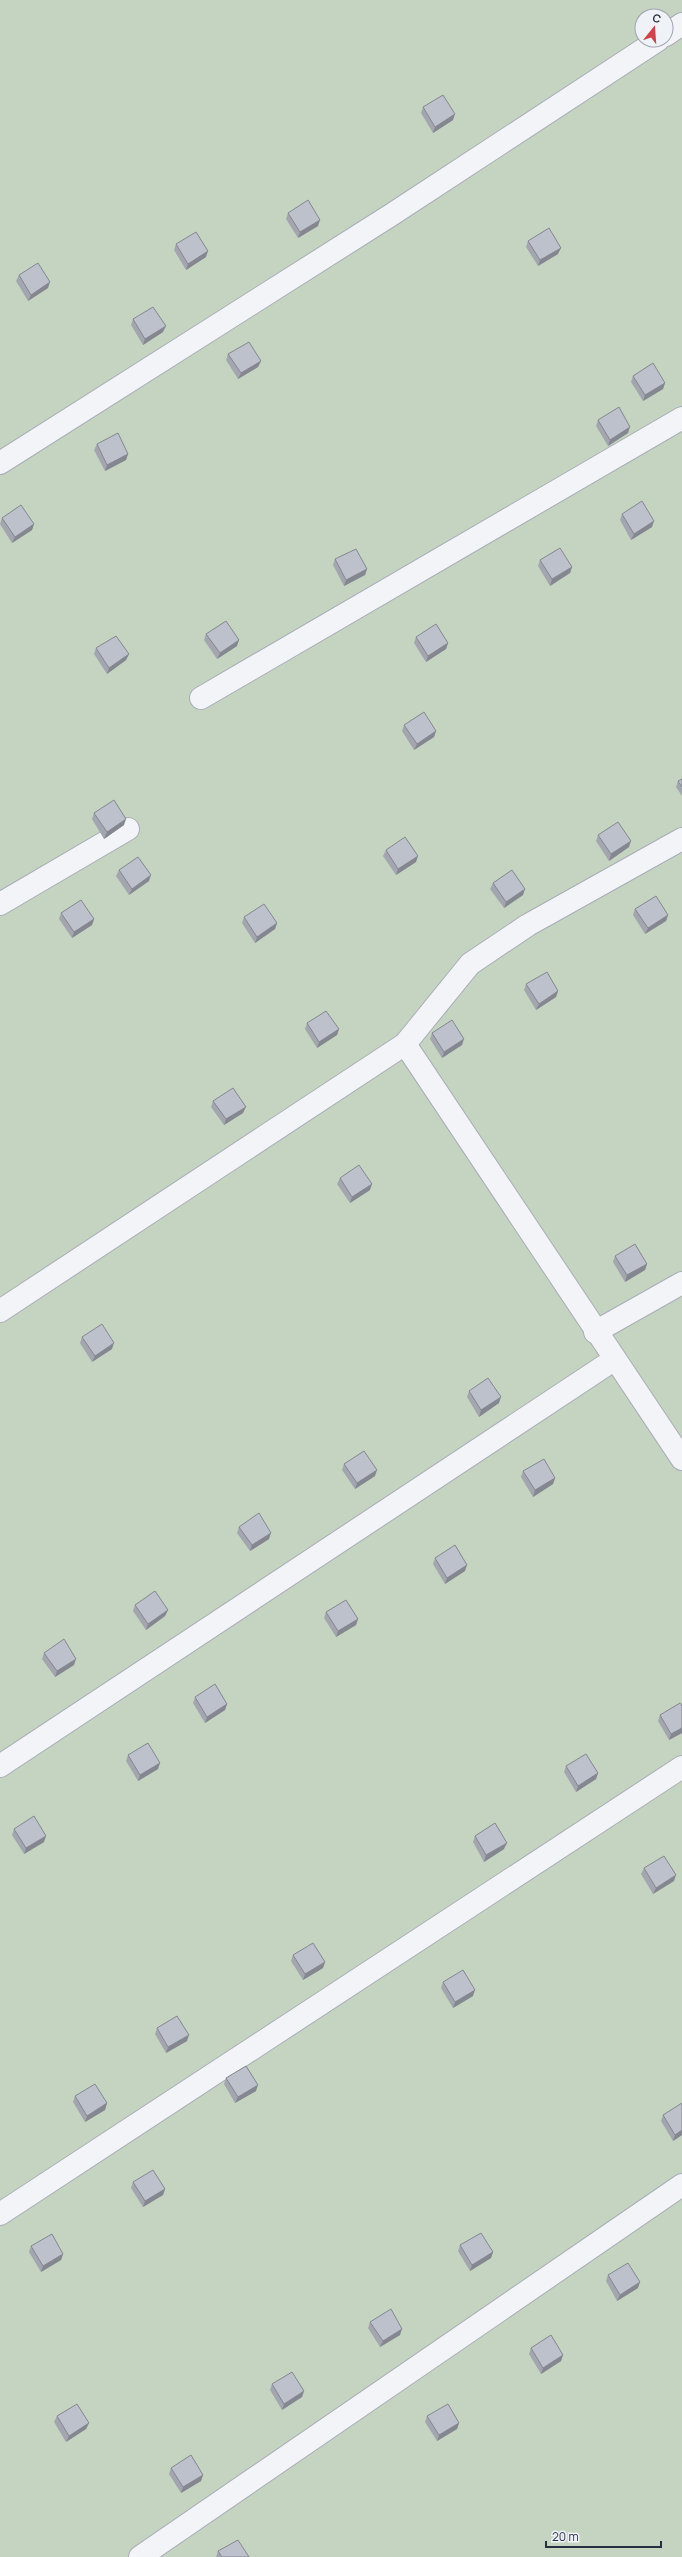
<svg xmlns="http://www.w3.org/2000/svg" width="682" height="2557" viewBox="0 0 682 2557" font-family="Manrope,sans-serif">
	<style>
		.green { fill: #c4d4c1; fill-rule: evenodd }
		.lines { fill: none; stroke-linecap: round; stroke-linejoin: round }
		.minor-casing { stroke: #a9adb7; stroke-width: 24 }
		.minor { stroke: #f3f4f7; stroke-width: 22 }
		.wall { fill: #a3a6af }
		.shaded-wall { fill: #84878f }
		.building { fill: #bdc1cc; stroke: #84878f }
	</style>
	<rect width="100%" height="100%" fill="#e0e3e9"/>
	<path class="green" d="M0,0H682V2557H0ZM642,16H666V40H642Z"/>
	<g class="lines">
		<defs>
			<g id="minor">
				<polyline points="666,35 682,24"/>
				<polyline points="0,463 391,215 658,40"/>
				<polyline points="201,698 682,418"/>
				<polyline points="0,904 128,829"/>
				<polyline points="405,1044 682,1459"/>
				<polyline points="0,1311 405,1044 470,964 528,925 682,839"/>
				<polyline points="595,1332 682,1283"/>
				<polyline points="0,1766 615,1359"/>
				<polyline points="0,2214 682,1767"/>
				<polyline points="140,2557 682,2185"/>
			</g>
		</defs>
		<use href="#minor" class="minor-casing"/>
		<use href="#minor" class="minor"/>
	</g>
	<g class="wall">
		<polygon points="423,107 453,120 433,133 421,113"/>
		<polygon points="288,213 318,226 298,238 286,219"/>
		<polygon points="528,241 558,254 538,266 526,247"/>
		<polygon points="176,244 206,257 186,270 174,250"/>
		<polygon points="19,275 48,288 28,301 16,281"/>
		<polygon points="133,319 163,332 143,345 131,325"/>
		<polygon points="228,354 261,361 258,367 238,379 226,360"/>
		<polygon points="633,376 665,383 663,389 643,401 631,382"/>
		<polygon points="598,420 628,433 608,446 596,426"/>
		<polygon points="97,444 128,454 126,460 105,471 94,450"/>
		<polygon points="622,514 652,527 631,540 620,520"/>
		<polygon points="2,518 34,524 32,530 12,543 0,524"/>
		<polygon points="335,559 367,569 365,575 344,586 333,565"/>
		<polygon points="540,560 572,567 570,573 550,586 538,566"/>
		<polygon points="206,634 237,646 217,659 204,640"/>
		<polygon points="416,637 448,643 446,649 426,662 414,643"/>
		<polygon points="96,648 129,654 126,660 107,674 94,654"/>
		<polygon points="404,725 436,731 434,737 414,750 402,731"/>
		<polygon points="682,779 682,796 676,787 678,781"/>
		<polygon points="94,813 124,825 104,839 92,819"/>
		<polygon points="598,835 629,847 609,861 596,841"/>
		<polygon points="386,850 416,862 396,875 383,856"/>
		<polygon points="119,870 149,881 129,895 116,876"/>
		<polygon points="493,883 523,895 504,908 490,889"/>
		<polygon points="635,909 668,915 666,921 645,934 633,915"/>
		<polygon points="61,913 94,919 92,925 72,938 59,919"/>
		<polygon points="244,917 277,923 275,929 255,943 242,923"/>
		<polygon points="526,984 558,991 556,997 536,1010 524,990"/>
		<polygon points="307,1023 339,1029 337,1035 317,1048 305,1029"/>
		<polygon points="432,1033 462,1045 442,1058 430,1039"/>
		<polygon points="213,1101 243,1113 224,1125 211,1107"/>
		<polygon points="340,1178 370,1190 350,1203 337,1184"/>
		<polygon points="615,1256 647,1264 645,1270 625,1282 613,1262"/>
		<polygon points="82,1337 112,1349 92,1362 80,1343"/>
		<polygon points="469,1391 499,1403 479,1417 467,1397"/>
		<polygon points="344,1464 375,1476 355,1489 342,1470"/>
		<polygon points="523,1471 555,1478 553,1484 533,1497 521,1477"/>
		<polygon points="239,1527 269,1539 250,1551 237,1533"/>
		<polygon points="435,1558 465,1571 445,1584 433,1564"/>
		<polygon points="135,1605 168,1610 165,1616 146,1630 133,1611"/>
		<polygon points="326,1612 358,1619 356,1625 336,1637 324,1618"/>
		<polygon points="44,1653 74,1665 55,1677 42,1659"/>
		<polygon points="195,1697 227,1704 225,1710 205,1723 193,1703"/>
		<polygon points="682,1706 682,1733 669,1740 658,1721 660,1715"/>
		<polygon points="128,1755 158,1769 138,1781 126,1761"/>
		<polygon points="566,1766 598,1773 596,1779 576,1792 564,1772"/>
		<polygon points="14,1829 44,1842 24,1854 12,1835"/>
		<polygon points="475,1836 504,1849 484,1862 473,1842"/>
		<polygon points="644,1868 674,1881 653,1894 641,1874"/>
		<polygon points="293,1955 325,1962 323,1968 303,1980 291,1961"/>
		<polygon points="443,1982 473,1996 453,2008 441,1988"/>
		<polygon points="157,2028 187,2041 166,2053 155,2034"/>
		<polygon points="226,2078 256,2091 235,2103 224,2084"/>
		<polygon points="75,2096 107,2103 105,2110 85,2122 73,2102"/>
		<polygon points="663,2115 682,2135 673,2141 661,2121"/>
		<polygon points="133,2182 165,2189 163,2195 143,2207 131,2188"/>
		<polygon points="460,2245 493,2252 491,2258 470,2271 458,2251"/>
		<polygon points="31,2246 63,2254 61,2260 41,2272 29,2252"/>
		<polygon points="608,2275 638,2288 617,2301 606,2281"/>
		<polygon points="370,2322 400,2335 380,2347 368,2328"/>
		<polygon points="531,2348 563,2355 561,2361 541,2374 529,2354"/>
		<polygon points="272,2384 304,2391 302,2397 282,2410 270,2390"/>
		<polygon points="57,2416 89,2423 86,2429 66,2442 54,2422"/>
		<polygon points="427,2416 459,2423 457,2429 437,2441 425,2422"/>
		<polygon points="171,2468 203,2475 201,2481 181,2493 169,2474"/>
		<polygon points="218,2551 249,2557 216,2557"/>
	</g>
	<g class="shaded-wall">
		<polygon points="455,114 453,120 433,133 435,127"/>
		<polygon points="320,220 318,226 298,238 300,232"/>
		<polygon points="561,248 558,254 538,266 540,260"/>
		<polygon points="208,251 206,257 186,270 188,264"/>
		<polygon points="50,282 48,288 28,301 31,295"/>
		<polygon points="166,326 163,332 143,345 145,339"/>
		<polygon points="261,361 258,367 238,379 241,373"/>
		<polygon points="665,383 663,389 643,401 645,395"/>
		<polygon points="630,427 628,433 608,446 610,440"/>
		<polygon points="128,454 126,460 105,471 107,465"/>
		<polygon points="654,521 652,527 631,540 634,534"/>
		<polygon points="34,524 32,530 12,543 15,537"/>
		<polygon points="572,567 570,573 550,586 552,579"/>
		<polygon points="367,569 365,575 344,586 346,580"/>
		<polygon points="239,640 237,646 217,659 220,653"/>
		<polygon points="448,643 446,649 426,662 428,656"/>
		<polygon points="129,654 126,660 107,674 109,668"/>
		<polygon points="436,731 434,737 414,750 417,744"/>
		<polygon points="126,819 124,825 104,839 107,832"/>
		<polygon points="631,841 629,847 609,861 611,854"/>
		<polygon points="418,856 416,862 396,875 398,869"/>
		<polygon points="151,875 149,881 129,895 132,889"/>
		<polygon points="525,889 523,895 504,908 506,902"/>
		<polygon points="668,915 666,921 645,934 648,928"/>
		<polygon points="94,919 92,925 72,938 74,932"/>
		<polygon points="277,923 275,929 255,943 257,937"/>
		<polygon points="558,991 556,997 536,1010 539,1004"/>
		<polygon points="339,1029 337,1035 317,1048 319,1042"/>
		<polygon points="464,1039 462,1045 442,1058 444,1052"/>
		<polygon points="246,1107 243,1113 224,1125 226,1119"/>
		<polygon points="372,1184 370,1190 350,1203 352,1197"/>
		<polygon points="647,1264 645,1270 625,1282 627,1275"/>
		<polygon points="114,1343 112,1349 92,1362 95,1356"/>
		<polygon points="501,1397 499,1403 479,1417 481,1410"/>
		<polygon points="377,1470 375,1476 355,1489 357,1483"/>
		<polygon points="555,1478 553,1484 533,1497 535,1490"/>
		<polygon points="271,1533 269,1539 250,1551 252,1545"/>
		<polygon points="467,1565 465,1571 445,1584 447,1578"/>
		<polygon points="168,1610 165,1616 146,1630 148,1624"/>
		<polygon points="358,1619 356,1625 336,1637 338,1631"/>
		<polygon points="76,1659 74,1665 55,1677 57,1671"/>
		<polygon points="227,1704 225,1710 205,1723 207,1717"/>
		<polygon points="682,1728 682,1733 669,1740 671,1734"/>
		<polygon points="160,1763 158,1769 138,1781 140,1775"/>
		<polygon points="598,1773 596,1779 576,1792 578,1786"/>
		<polygon points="46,1836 44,1842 24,1854 26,1848"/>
		<polygon points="507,1843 504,1849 484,1862 486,1855"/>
		<polygon points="676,1875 674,1881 653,1894 656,1888"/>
		<polygon points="325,1962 323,1968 303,1980 305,1974"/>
		<polygon points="475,1990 473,1996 453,2008 455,2002"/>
		<polygon points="189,2035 187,2041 166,2053 168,2047"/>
		<polygon points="258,2085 256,2091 235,2103 238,2097"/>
		<polygon points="107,2103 105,2110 85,2122 87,2116"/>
		<polygon points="682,2130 682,2135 673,2141 675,2135"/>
		<polygon points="165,2189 163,2195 143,2207 145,2201"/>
		<polygon points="493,2252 491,2258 470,2271 472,2265"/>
		<polygon points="63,2254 61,2260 41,2272 43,2266"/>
		<polygon points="640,2282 638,2288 617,2301 620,2295"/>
		<polygon points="402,2329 400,2335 380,2347 383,2341"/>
		<polygon points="563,2355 561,2361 541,2374 543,2368"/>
		<polygon points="304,2391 302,2397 282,2410 284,2404"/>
		<polygon points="89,2423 86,2429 66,2442 69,2436"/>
		<polygon points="459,2423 457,2429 437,2441 439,2435"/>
		<polygon points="203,2475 201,2481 181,2493 183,2487"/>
	</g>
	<g class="building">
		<polygon points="443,95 455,114 435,127 423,107"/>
		<polygon points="308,200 320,220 300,232 288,213"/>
		<polygon points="549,228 561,248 540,260 528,241"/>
		<polygon points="196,232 208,251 188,264 176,244"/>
		<polygon points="38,263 50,282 31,295 19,275"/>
		<polygon points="153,307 166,326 145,339 133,319"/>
		<polygon points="249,342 261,361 241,373 228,354"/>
		<polygon points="653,363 665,383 645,395 633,376"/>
		<polygon points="619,407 630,427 610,440 598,420"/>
		<polygon points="118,433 128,454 107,465 97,444"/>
		<polygon points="642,501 654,521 634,534 622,514"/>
		<polygon points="21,505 34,524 15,537 2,518"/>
		<polygon points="560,548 572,567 552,579 540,560"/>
		<polygon points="356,549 367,569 346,580 335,559"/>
		<polygon points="226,621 239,640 220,653 206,634"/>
		<polygon points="436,624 448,643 428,656 416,637"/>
		<polygon points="116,636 129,654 109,668 96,648"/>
		<polygon points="424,712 436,731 417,744 404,725"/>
		<polygon points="682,779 682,787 678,781"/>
		<polygon points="114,800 126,819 107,832 94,813"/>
		<polygon points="618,822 631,841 611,854 598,835"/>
		<polygon points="405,837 418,856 398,869 386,850"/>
		<polygon points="138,857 151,875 132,889 119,870"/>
		<polygon points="512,870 525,889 506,902 493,883"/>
		<polygon points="656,896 668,915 648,928 635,909"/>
		<polygon points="81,900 94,919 74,932 61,913"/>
		<polygon points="264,904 277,923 257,937 244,917"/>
		<polygon points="547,972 558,991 539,1004 526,984"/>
		<polygon points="326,1011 339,1029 319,1042 307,1023"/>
		<polygon points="452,1020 464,1039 444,1052 432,1033"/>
		<polygon points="233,1088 246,1107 226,1119 213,1101"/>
		<polygon points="359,1165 372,1184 352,1197 340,1178"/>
		<polygon points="635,1244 647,1264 627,1275 615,1256"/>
		<polygon points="102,1324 114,1343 95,1356 82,1337"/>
		<polygon points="488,1378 501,1397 481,1410 469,1391"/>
		<polygon points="364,1451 377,1470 357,1483 344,1464"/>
		<polygon points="544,1459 555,1478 535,1490 523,1471"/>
		<polygon points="259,1513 271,1533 252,1545 239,1527"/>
		<polygon points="455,1545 467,1565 447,1578 435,1558"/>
		<polygon points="155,1591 168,1610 148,1624 135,1605"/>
		<polygon points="346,1600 358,1619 338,1631 326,1612"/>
		<polygon points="64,1639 76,1659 57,1671 44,1653"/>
		<polygon points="215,1684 227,1704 207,1717 195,1697"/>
		<polygon points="680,1703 682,1706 682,1728 671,1734 660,1715"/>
		<polygon points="148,1743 160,1763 140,1775 128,1755"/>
		<polygon points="586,1754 598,1773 578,1786 566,1766"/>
		<polygon points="34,1816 46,1836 26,1848 14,1829"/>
		<polygon points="495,1823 507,1843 486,1855 475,1836"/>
		<polygon points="664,1856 676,1875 656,1888 644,1868"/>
		<polygon points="313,1943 325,1962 305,1974 293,1955"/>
		<polygon points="463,1970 475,1990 455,2002 443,1982"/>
		<polygon points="177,2016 189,2035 168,2047 157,2028"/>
		<polygon points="246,2066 258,2085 238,2097 226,2078"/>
		<polygon points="95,2084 107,2103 87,2116 75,2096"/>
		<polygon points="682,2103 682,2130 675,2135 663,2115"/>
		<polygon points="153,2170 165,2189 145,2201 133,2182"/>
		<polygon points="481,2233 493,2252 472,2265 460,2245"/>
		<polygon points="52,2234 63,2254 43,2266 31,2246"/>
		<polygon points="628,2263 640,2282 620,2295 608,2275"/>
		<polygon points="391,2309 402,2329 383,2341 370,2322"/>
		<polygon points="551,2335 563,2355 543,2368 531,2348"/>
		<polygon points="292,2372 304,2391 284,2404 272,2384"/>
		<polygon points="77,2404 89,2423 69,2436 57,2416"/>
		<polygon points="448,2404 459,2423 439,2435 427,2416"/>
		<polygon points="191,2455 203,2475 183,2487 171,2468"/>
		<polygon points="238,2540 249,2557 222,2557 218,2551"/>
	</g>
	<g transform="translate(654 28) rotate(17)"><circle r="19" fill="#eff2f7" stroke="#9fa4ae"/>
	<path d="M0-3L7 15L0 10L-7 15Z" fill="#d24149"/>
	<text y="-6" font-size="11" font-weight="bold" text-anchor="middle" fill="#282f41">С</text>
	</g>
	<path d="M546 2541v6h115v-6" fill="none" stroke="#282f41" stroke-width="2"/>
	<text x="552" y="2541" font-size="12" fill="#282f41" stroke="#eff2f7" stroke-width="3" paint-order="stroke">20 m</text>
</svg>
